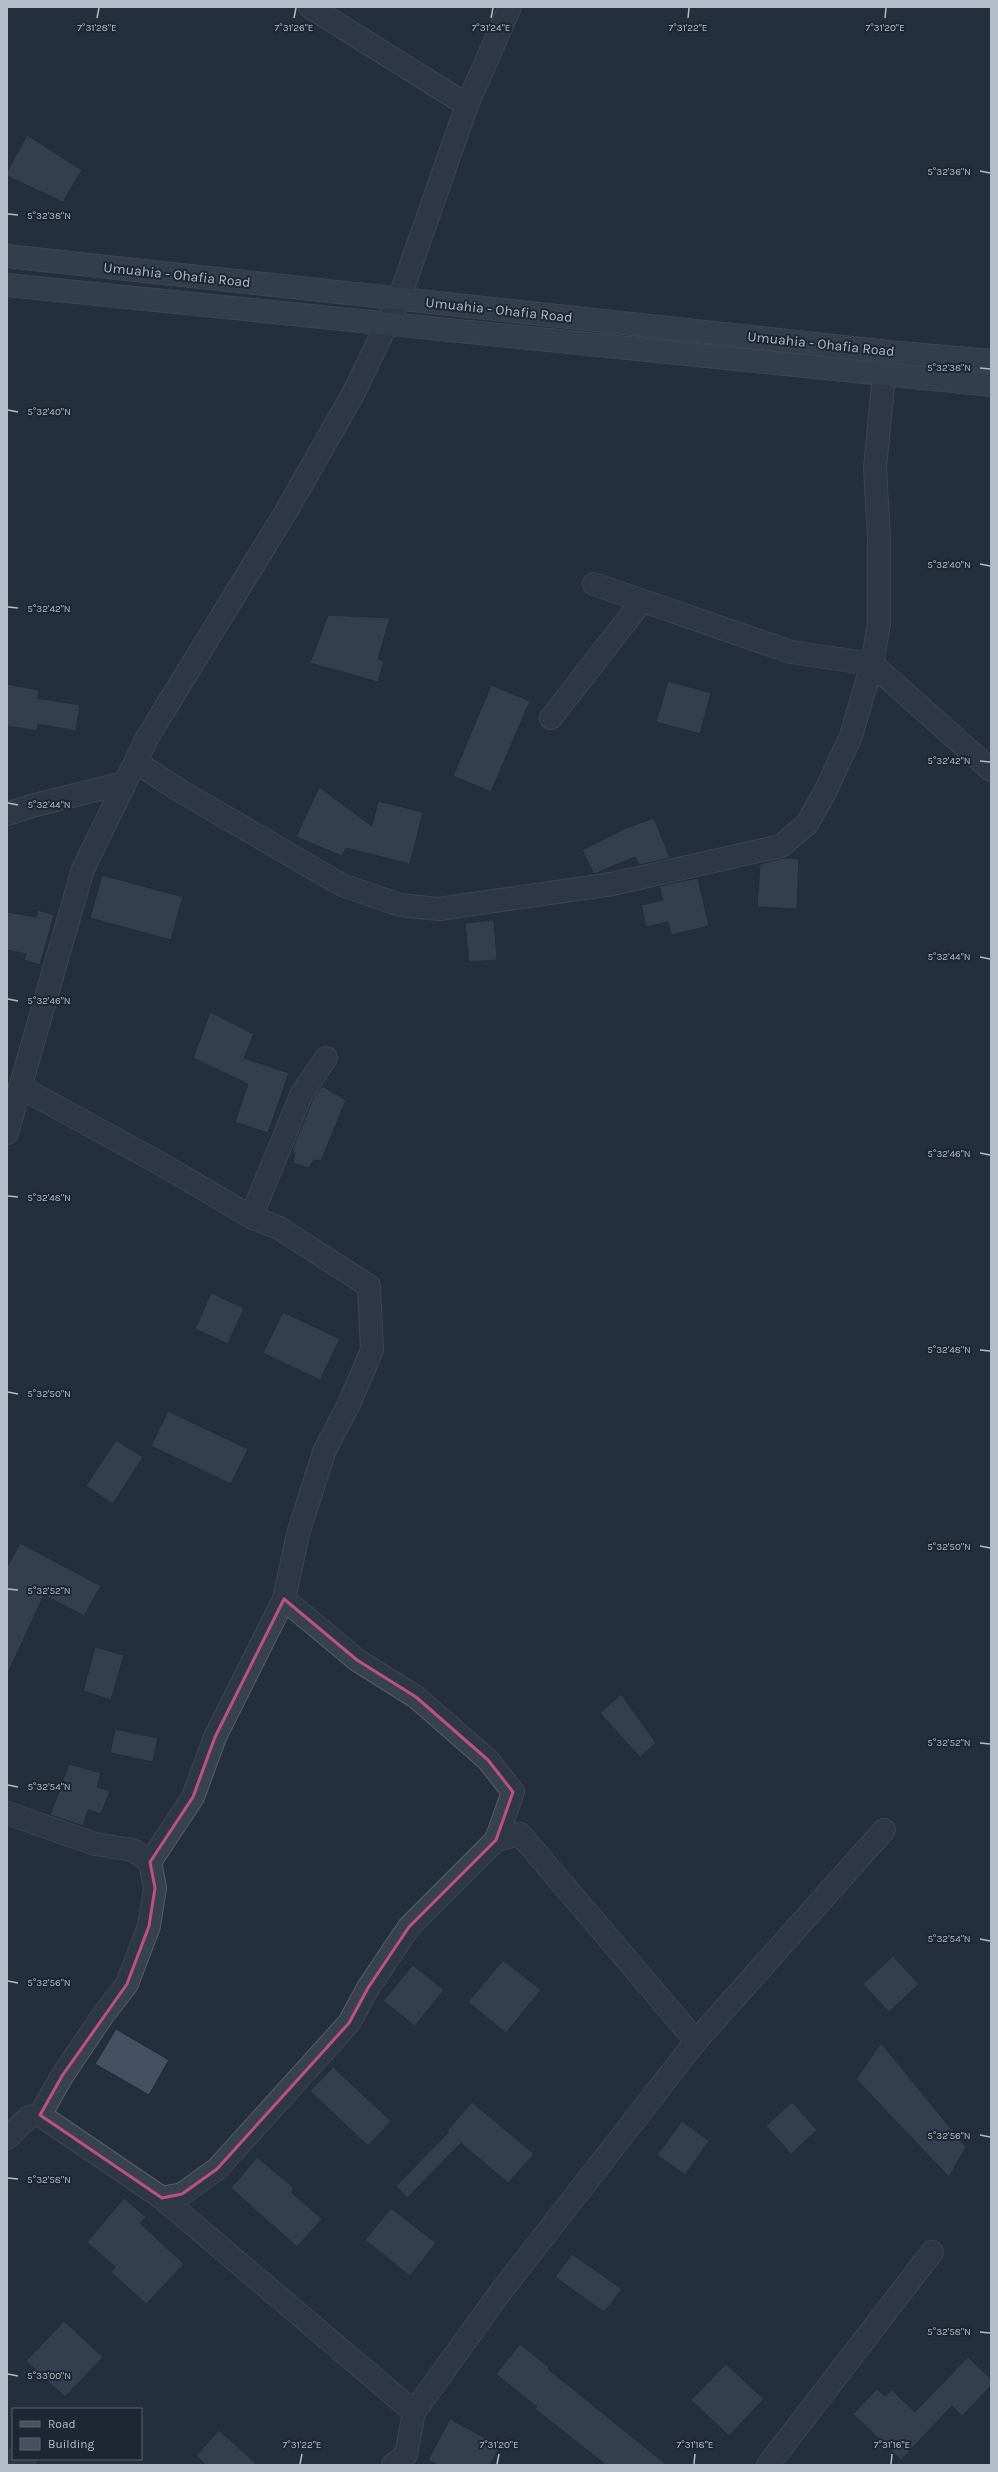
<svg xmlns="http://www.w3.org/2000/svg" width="998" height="2472" viewBox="0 0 998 2472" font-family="Karla,sans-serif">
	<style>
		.building { fill: #455162; stroke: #1f2835 }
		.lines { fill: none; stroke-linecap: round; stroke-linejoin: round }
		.minor-casing { stroke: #565f6c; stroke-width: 24 }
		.secondary-casing { stroke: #565f6c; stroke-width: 24 }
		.minor { stroke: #38414e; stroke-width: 22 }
		.secondary { stroke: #465061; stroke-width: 22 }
		.marked { fill: none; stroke: #bd5182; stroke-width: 3; stroke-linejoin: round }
		.ticks { fill: none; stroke: #b4bcc9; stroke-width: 1.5 }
		.labels { text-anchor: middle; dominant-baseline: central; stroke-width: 4; stroke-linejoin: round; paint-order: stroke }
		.street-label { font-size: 14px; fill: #b4bcc9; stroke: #1d2633 }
		.ticks-label { font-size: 10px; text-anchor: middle; fill: #b4bcc9; stroke: #1d2633; stroke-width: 4; stroke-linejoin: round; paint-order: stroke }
	</style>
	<rect width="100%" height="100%" fill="#242f3e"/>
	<g class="building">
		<polygon points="27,135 82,170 63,202 7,176 7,172"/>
		<polygon points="328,615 390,618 378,659 384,661 378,682 310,663"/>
		<polygon points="668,681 711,693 700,734 656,722"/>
		<polygon points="7,684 39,690 38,698 80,705 76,731 38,724 37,731 7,726"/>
		<polygon points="491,685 530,701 491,792 453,776"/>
		<polygon points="319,787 372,826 378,801 423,812 410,864 346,848 342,856 296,837"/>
		<polygon points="654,818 670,858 639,865 635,857 594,874 582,850 624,829"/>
		<polygon points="784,858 799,859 797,909 757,907 760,864"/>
		<polygon points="102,875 183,897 171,940 90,918"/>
		<polygon points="698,878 709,926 671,935 668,922 646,927 641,905 663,900 659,886"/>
		<polygon points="38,910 54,915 40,965 24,960 26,954 7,950 7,912 36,917"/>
		<polygon points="494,920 497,960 469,962 465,923"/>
		<polygon points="210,1012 254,1034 244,1058 289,1073 268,1133 235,1122 248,1084 193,1058"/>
		<polygon points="322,1086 346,1100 321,1161 314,1160 309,1168 293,1163 295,1153 292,1150 313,1099"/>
		<polygon points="211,1293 244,1308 228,1344 195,1329"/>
		<polygon points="283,1312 340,1339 320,1380 263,1353"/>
		<polygon points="168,1411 248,1449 231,1484 151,1446"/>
		<polygon points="116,1440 143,1457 113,1504 86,1486"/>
		<polygon points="20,1543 101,1586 84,1616 44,1595 7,1675 7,1567"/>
		<polygon points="95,1647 124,1655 111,1700 83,1691"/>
		<polygon points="621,1694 656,1743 640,1757 600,1713"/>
		<polygon points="115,1729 158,1738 153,1762 110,1753"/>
		<polygon points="69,1764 101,1773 97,1787 110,1791 101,1814 88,1810 83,1826 50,1815"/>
		<polygon points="893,1956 919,1984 889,2012 863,1984"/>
		<polygon points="503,1960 541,1990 506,2033 468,2002"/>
		<polygon points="413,1965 444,1990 415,2026 383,2001"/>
		<polygon points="116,2029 169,2060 149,2095 95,2064"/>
		<polygon points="881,2043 966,2147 949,2177 856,2079"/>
		<polygon points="333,2067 391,2121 368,2146 310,2091"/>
		<polygon points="472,2102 534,2154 508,2183 461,2143 407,2198 396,2186 449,2132 447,2131"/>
		<polygon points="792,2102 817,2130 791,2154 766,2126"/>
		<polygon points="682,2121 709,2141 685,2175 657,2155"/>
		<polygon points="257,2157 294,2188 291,2192 322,2219 297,2247 231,2188"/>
		<polygon points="124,2198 146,2217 140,2223 184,2264 146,2304 111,2272 115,2267 87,2242"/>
		<polygon points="391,2208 436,2243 410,2276 365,2240"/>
		<polygon points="572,2254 622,2289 604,2312 555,2277"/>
		<polygon points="64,2321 103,2357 65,2397 26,2361"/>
		<polygon points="520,2344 549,2367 548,2369 667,2465 606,2465 535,2409 537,2407 496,2374"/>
		<polygon points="968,2357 991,2379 991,2386 962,2416 952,2406 901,2460 853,2414 877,2389 885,2396 892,2390 915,2412"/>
		<polygon points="726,2364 764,2399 729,2436 691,2400"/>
		<polygon points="450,2419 500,2446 490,2465 438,2465 428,2460"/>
		<polygon points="219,2430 258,2465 206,2465 196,2456"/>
	</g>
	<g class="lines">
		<defs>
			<g id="minor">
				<polyline points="310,7 467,105"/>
				<polyline points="594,584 791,652 872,664 991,770"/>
				<polyline points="551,718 642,601"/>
				<polyline points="136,762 177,789 342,885 400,905 439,909 612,884 781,846 807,824 825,792 851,736 872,664 879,624 879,539 875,468 884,375"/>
				<polyline points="7,814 31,806 124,783"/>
				<polyline points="326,1058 302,1093 251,1217 279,1228 369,1286 372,1350 349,1404 324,1452 298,1534 284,1599 357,1660 416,1697 488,1760 513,1792 496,1840"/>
				<polyline points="20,1087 161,1164 251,1217"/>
				<polyline points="7,1133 83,869 147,738 287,510 353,394 399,299 467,105 510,7"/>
				<polyline points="7,1813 95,1844 133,1850 150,1862 155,1888 149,1926 127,1984 103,2015 62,2076 40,2115 29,2117 7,2138"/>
				<polyline points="150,1862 193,1797 215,1737 284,1599"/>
				<polyline points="40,2115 162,2198 182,2194 217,2169 349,2023 368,1988 409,1927 496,1840 520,1834 696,2041"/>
				<polyline points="162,2198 414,2412 499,2294 696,2041 884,1830"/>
				<polyline points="17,2459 24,2465"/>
				<polyline points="393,2465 406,2455 414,2412"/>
				<polyline points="768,2465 932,2252"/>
			</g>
			<g id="secondary">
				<polyline points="7,256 889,352 991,361"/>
				<polyline points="7,285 991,385"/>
			</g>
		</defs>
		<use href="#minor" class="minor-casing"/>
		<use href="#secondary" class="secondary-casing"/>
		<use href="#minor" class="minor"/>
		<use href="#secondary" class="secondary"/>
	</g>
	<path d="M0 0H998V2472H0ZM284,1599L357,1660L416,1697L488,1760L513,1792L496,1840L409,1927L368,1988L349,2023L217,2169L182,2194L162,2198L40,2115L62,2076L127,1984L149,1926L155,1888L150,1862L193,1797L215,1737Z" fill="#242f3e" fill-opacity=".55" fill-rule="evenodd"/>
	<path class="marked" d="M284,1599L357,1660L416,1697L488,1760L513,1792L496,1840L409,1927L368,1988L349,2023L217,2169L182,2194L162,2198L40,2115L62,2076L127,1984L149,1926L155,1888L150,1862L193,1797L215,1737Z"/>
	<path class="ticks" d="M97,18L99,8M294,18L296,8M491,18L493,8M688,18L689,8M885,18L886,8M980,171L990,173M8,214L18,215M980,368L990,369M8,410L18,412M980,564L990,566M8,607L18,608M980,761L990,762M8,803L18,805M980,957L990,959M8,999L18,1001M980,1153L990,1155M8,1196L18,1197M980,1350L990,1351M8,1392L18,1394M980,1546L990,1548M8,1589L18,1590M980,1743L990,1744M8,1785L18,1787M980,1939L990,1941M8,1981L18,1983M980,2135L990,2137M8,2178L18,2179M980,2332L990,2333M8,2374L18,2376M300,2464L302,2454M497,2464L499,2454M694,2464L695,2454M891,2464L892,2454"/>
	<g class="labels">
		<g class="street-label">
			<text transform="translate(177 275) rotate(6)">Umuahia - Ohafia Road</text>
			<text transform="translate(499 310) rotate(6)">Umuahia - Ohafia Road</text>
			<text transform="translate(821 344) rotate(6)">Umuahia - Ohafia Road</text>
		</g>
	</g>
	<g class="ticks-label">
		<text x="97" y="31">7°31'28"E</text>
		<text x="491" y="31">7°31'24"E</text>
		<text x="688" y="31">7°31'22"E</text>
		<text x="885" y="31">7°31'20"E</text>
		<text x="294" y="31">7°31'26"E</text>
		<text x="949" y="175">5°32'36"N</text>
		<text x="49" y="219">5°32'38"N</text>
		<text x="949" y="371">5°32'38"N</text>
		<text x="49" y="415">5°32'40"N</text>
		<text x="949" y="568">5°32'40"N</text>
		<text x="49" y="612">5°32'42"N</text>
		<text x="949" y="764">5°32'42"N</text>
		<text x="49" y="808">5°32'44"N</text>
		<text x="949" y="960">5°32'44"N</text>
		<text x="49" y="1004">5°32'46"N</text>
		<text x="949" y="1157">5°32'46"N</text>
		<text x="49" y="1201">5°32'48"N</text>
		<text x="949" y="1353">5°32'48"N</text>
		<text x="49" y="1397">5°32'50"N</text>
		<text x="949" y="1550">5°32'50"N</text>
		<text x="49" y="1594">5°32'52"N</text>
		<text x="949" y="1746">5°32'52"N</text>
		<text x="49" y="1790">5°32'54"N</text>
		<text x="949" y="1942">5°32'54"N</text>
		<text x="49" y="1986">5°32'56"N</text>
		<text x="949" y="2139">5°32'56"N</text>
		<text x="49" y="2183">5°32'58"N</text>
		<text x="949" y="2335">5°32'58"N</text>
		<text x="49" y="2379">5°33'00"N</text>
		<text x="302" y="2448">7°31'22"E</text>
		<text x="499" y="2448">7°31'20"E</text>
		<text x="695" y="2448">7°31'18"E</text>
		<text x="892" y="2448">7°31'16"E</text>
	</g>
	<rect width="998" height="2472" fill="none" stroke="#b4bcc9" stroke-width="16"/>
	<rect x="12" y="2408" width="130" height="52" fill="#1d2633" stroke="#59626f"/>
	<rect x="20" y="2421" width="20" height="6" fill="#465061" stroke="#59626f"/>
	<text x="48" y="2428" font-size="12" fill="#b4bcc9">Road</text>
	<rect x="20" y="2438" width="20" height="12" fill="#455162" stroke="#59626f"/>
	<text x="48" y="2448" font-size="12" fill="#b4bcc9">Building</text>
</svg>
